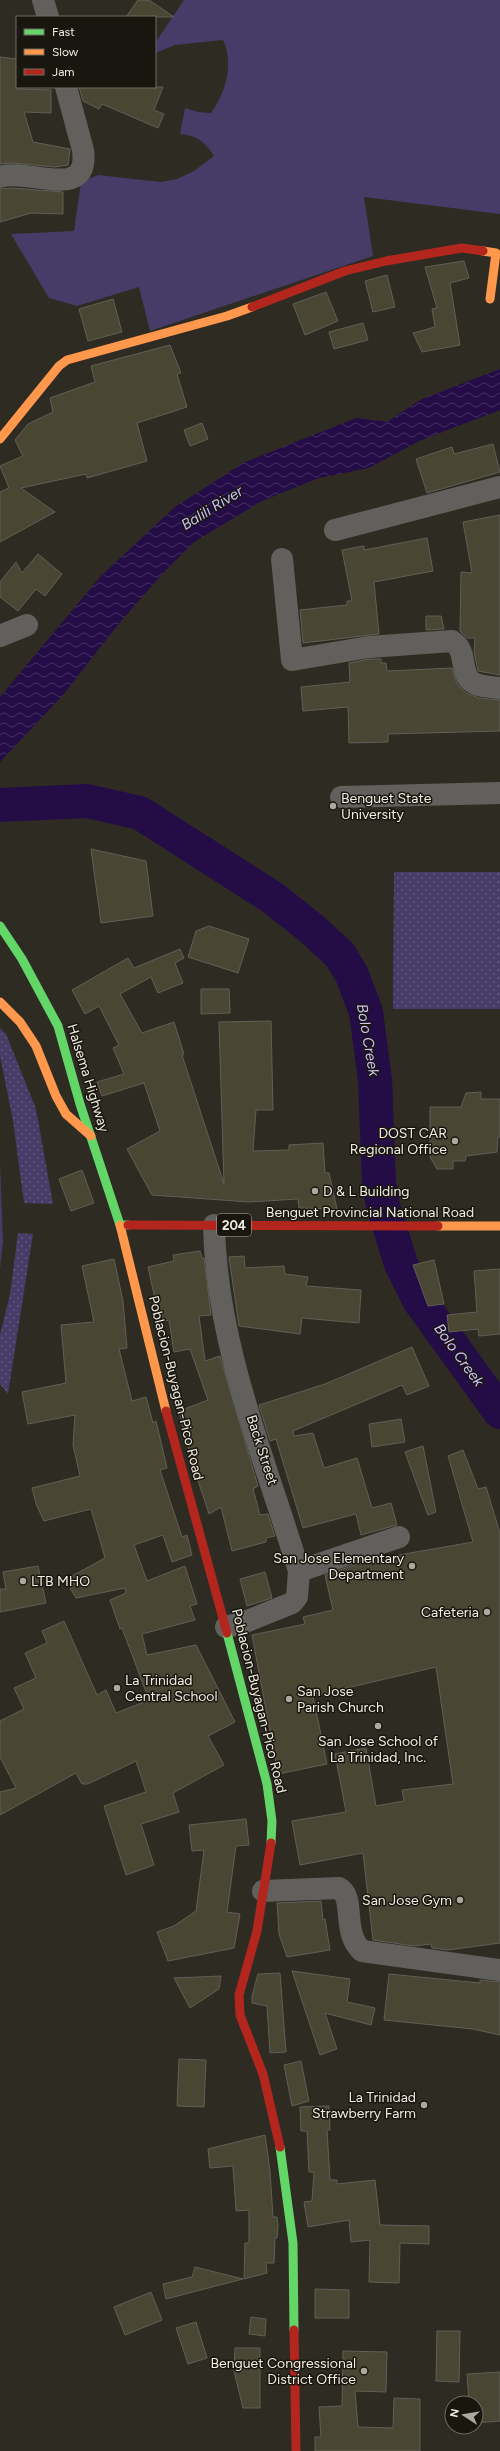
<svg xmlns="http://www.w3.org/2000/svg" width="500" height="2451" viewBox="0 0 500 2451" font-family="Figtree,sans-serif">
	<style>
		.grass { fill: #473b68 }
		.park { fill: url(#park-dots) }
		.water { fill: url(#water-waves) }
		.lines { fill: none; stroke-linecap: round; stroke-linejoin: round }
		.river { stroke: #240c47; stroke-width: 34 }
		.building { fill: #4a4634; stroke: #615f57 }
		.street { stroke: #61605d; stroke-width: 22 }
		.fast { stroke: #63d668; stroke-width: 9 }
		.slow { stroke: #ff974d; stroke-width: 9 }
		.jam { stroke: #b3261e; stroke-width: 9 }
		.poi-dot { fill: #ada99f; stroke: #19160f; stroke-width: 1.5 }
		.labels { text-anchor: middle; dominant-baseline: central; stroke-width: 3; stroke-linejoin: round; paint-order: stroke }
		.shield { fill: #19160f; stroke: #b0aca3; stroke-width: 1 }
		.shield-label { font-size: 13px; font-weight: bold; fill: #f1ede2 }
		.poi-label { font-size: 14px; fill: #f1ede2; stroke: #19160f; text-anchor: end }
		.street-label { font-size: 14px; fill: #f1ede2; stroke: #19160f }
		.water-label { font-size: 15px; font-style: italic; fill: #cdc1fd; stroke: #19160f }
	</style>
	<defs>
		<pattern id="park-dots" width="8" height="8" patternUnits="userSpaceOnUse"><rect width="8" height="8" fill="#473b68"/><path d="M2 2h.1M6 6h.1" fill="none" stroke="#62587d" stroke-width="1.8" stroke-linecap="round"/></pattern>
		<pattern id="water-waves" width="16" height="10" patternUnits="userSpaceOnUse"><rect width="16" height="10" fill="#240c47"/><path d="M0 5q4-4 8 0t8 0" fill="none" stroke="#443061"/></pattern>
	</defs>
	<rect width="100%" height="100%" fill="#2e2b22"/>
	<g class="grass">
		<path d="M184,0H500V214L364,197L373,256L150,331L139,287L77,306L49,298L11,234L74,231L81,182L98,175L161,182L177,179L194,171L214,156C205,142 197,135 180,134L185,108L198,112L211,113C226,93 234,63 223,40L175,45L155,53V43Z"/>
		<polygon points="0,1162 3,1241 0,1269"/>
	</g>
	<g class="park">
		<polygon points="394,872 500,872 500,1009 393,1009"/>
		<polygon points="0,1028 6,1034 36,1109 53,1204 24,1203 13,1121 0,1056"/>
		<polygon points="18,1233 33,1234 8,1394 0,1384 0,1335 10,1294"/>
	</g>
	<polygon class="water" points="500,369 500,410 419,441 369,468 319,478 262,501 194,542 162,574 116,627 63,695 0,762 0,697 101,576 175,507 243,463 356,418 387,422 422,399"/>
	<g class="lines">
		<polyline class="river" points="0,805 87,801 140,813 273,898 312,929 340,955 352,975 366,1012 375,1080 379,1182 383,1206 401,1264 419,1300 500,1412"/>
	</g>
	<g class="building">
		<polygon points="138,0 149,0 174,17 126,17"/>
		<polygon points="0,57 17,59 17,89 51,90 51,113 24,112 33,142 70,149 68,165 55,167 12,163 0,164"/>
		<polygon points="79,87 163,87 154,110 164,114 158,128 102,104 99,109 83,101"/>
		<polygon points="12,188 63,192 63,214 31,213 0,222 0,189"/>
		<polygon points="464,261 469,278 450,283 460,345 422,352 413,333 435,327 432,309 437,308 425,267"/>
		<polygon points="387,275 395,307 373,312 365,281"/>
		<polygon points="326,292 338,321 305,335 293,304"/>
		<polygon points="113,299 122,332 88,341 79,309"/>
		<polygon points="363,323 368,340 334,349 329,332"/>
		<polygon points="170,345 181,373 177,374 187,407 137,423 147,461 87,478 86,474 21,488 55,512 0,542 0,492 9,488 0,466 23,456 15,440 28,424 53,412 50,398 95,382 91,366"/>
		<polygon points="202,423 208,439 190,446 184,430"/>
		<polygon points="493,444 500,472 427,493 416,459 452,447 454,454"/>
		<polygon points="500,515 500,675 478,671 474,652 475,638 467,638 460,631 461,572 472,573 463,522"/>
		<polygon points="427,538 433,571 374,582 379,634 303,643 300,610 347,605 347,601 352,601 342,550 364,546 364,550"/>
		<polygon points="38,554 62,574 45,596 36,589 18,611 0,597 0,582 16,562 22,573"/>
		<polygon points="426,616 441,616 444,629 426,630"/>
		<polygon points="370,659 381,659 381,663 386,663 387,671 452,668 457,684 466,693 479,698 500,700 500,731 388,734 388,742 349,743 348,707 303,711 301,687 350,682 349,663"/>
		<polygon points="91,849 146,861 153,916 101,923"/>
		<polygon points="209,926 249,939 238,973 188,957 196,931"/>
		<polygon points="180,949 184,958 175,963 183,983 158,993 151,977 120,994 142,1033 174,1022 184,1054 182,1055 224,1184 219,1022 271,1021 273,1110 256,1110 253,1151 289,1150 289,1145 323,1143 325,1173 329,1173 337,1209 299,1208 298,1199 249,1202 152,1195 127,1149 160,1131 144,1083 102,1096 97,1082 124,1074 113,1048 119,1045 99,1006 85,1014 72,990 128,958 134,968"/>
		<polygon points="201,989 229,989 230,1013 201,1014"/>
		<polygon points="481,1092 481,1099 500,1099 500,1137 498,1137 497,1152 466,1156 465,1161 453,1161 453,1169 437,1169 430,1157 430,1107 461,1107 466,1093"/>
		<polygon points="82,1170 94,1203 71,1211 59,1179"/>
		<polygon points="200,1251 202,1258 204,1258 211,1315 199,1316 205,1361 220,1356 258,1486 253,1489 260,1515 268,1514 275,1536 266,1538 266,1542 232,1551 221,1507 209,1514 192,1462 179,1411 208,1400 190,1349 174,1352 169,1320 160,1322 148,1267 174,1261 173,1255"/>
		<polygon points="244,1256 245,1268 284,1266 285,1274 308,1277 306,1286 361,1290 359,1323 302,1318 300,1334 239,1326 229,1257"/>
		<polygon points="114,1259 123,1301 127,1348 119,1349 132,1401 146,1397 153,1423 156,1421 167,1468 160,1470 182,1537 187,1535 192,1555 172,1562 163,1535 134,1545 147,1581 185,1566 197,1604 190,1606 195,1620 142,1634 147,1655 196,1645 235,1722 208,1736 224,1765 173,1793 179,1812 141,1824 154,1865 126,1875 104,1806 146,1792 136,1761 88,1784 82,1784 76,1773 0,1815 0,1792 16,1788 0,1757 0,1721 24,1709 14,1688 36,1678 25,1653 47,1643 42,1631 64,1621 97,1695 106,1690 116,1713 149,1700 122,1628 120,1629 110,1600 126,1593 125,1588 76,1598 69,1586 75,1582 72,1576 105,1558 91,1509 44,1521 36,1504 32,1488 80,1476 73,1445 75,1415 28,1424 22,1392 66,1383 61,1325 94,1322 82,1266"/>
		<polygon points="434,1260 444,1304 428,1306 413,1265"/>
		<polygon points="500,1269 500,1334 479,1336 478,1329 449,1332 447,1315 477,1312 474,1271"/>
		<polygon points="412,1347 429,1386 407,1395 402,1385 293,1431 294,1436 313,1433 324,1468 357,1458 372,1508 391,1503 397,1525 361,1535 356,1514 303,1528 276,1439 270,1441 259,1405 325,1384"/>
		<polygon points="401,1419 405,1442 372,1447 369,1424"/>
		<polygon points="423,1446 436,1512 428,1515 405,1452"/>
		<polygon points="463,1450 478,1489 486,1487 500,1533 500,1943 448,1950 432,1948 431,1944 414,1946 373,1940 363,1853 300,1865 292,1821 346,1812 335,1754 366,1748 376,1806 404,1801 402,1790 453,1784 436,1667 313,1696 327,1764 278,1774 252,1635 305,1624 303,1617 333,1610 325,1575 370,1560 473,1542 448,1456"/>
		<polygon points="38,1566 46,1603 0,1612 0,1589 6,1589 3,1572"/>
		<polygon points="265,1572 272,1598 247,1606 240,1579"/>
		<polygon points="246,1819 249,1845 236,1846 227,1912 240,1914 234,1948 168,1961 157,1932 174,1926 196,1911 204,1850 192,1851 189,1825"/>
		<polygon points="321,1901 323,1920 325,1919 330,1950 287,1957 279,1934 277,1903"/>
		<polygon points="292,1971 350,1979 347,2002 375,2008 371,2025 325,2013 337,2049 320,2055"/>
		<polygon points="280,1973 286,2052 270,2053 267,2006 252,2003 252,1996 258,1974"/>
		<polygon points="389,1974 480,1983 480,1980 500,1982 500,2035 473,2029 384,2020"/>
		<polygon points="221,1976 219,1989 190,2008 174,1978"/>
		<polygon points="179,2059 206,2060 204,2107 177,2106"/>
		<polygon points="301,2061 309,2101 292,2106 284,2065"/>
		<polygon points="329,2106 330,2130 327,2130 330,2180 337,2180 337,2184 375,2180 380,2225 429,2226 429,2244 400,2243 399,2283 369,2282 370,2240 351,2242 349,2220 308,2227 304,2202 312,2201 314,2172 309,2172 307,2131 301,2131 300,2107"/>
		<polygon points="265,2135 270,2171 273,2217 277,2217 278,2226 277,2238 275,2238 274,2263 266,2263 267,2273 244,2279 245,2243 249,2243 249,2210 236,2211 233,2166 210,2168 208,2149"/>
		<polygon points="195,2267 243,2279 166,2299 163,2284 192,2277"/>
		<polygon points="315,2289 349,2290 349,2318 315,2318"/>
		<polygon points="151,2292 162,2320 125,2335 114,2307"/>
		<polygon points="251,2317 266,2319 265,2336 249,2334"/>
		<polygon points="196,2322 207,2358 188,2364 176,2328"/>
		<polygon points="437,2331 460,2331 459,2382 436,2381"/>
		<polygon points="235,2348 260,2348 260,2408 243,2408 234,2371"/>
		<polygon points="343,2351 387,2352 386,2392 355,2391 358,2427 393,2428 394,2398 420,2399 420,2451 315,2451 315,2437 321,2437 319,2407 342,2406"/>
		<polygon points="500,2372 500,2421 476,2423 476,2403 469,2403 467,2374"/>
	</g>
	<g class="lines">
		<g class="street">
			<polyline points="43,0 48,17"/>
			<path d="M0,177C27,167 90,203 83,150L66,87"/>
			<polyline points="335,530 500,487"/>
			<path d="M282,559L292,660L369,647L452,641C468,650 459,673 472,682C479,687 492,687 500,688"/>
			<polyline points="0,636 27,625"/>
			<polyline points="341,797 500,793"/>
			<path d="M214,1225C216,1344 265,1459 299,1571L297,1597L292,1603L245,1622L226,1627"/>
			<polyline points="299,1571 399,1537"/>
			<path d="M263,1891L339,1888C356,1897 341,1932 362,1951L500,1970"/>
		</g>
		<g class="fast">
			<polyline points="0,926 22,959 58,1026 80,1104 120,1225 128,1225"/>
			<polyline points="227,1633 267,1784 272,1821 271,1843"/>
			<polyline points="280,2147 293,2243 294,2330"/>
		</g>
		<g class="slow">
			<polyline points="483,251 496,253 490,299"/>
			<polyline points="0,439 59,366 67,360 227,316 252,307"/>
			<polyline points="0,1002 20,1022 36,1046 56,1096 66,1114 91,1136"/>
			<polyline points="120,1225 166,1411"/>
			<polyline points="438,1226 500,1226"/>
		</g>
		<g class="jam">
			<polyline points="252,307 345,271 386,261 462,248 483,251"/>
			<polyline points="128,1225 438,1226"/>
			<polyline points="166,1411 227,1633"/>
			<polyline points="271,1843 257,1931 239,1995 240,2015 263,2074 280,2147"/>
			<polyline points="294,2330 296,2451"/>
		</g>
	</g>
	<g class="poi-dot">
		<circle cx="333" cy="806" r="4"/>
		<circle cx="455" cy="1141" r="4"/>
		<circle cx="315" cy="1191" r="4"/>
		<circle cx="412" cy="1566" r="4"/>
		<circle cx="23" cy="1581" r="4"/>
		<circle cx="487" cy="1612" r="4"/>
		<circle cx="117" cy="1688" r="4"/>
		<circle cx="289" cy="1699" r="4"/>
		<circle cx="378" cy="1726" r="4"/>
		<circle cx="460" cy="1900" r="4"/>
		<circle cx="424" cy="2105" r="4"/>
		<circle cx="364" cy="2371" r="4"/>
	</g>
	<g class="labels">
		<rect class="shield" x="217" y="1214" width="34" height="22" rx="3"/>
		<g class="shield-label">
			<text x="234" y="1225">204</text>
		</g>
		<g class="poi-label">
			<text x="341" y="798" text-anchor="start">Benguet State<tspan x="341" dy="16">University</tspan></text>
			<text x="447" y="1133">DOST CAR<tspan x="447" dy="16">Regional Office</tspan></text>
			<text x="323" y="1191" text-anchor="start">D &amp; L Building</text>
			<text x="404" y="1558">San Jose Elementary<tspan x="404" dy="16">Department</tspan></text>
			<text x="31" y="1581" text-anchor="start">LTB MHO</text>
			<text x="479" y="1612">Cafeteria</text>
			<text x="125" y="1680" text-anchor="start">La Trinidad<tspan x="125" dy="16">Central School</tspan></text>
			<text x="297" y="1691" text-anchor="start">San Jose<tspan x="297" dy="16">Parish Church</tspan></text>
			<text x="378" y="1741" text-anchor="middle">San Jose School of<tspan x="378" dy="16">La Trinidad, Inc.</tspan></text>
			<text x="452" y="1900">San Jose Gym</text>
			<text x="416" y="2097">La Trinidad<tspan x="416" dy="16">Strawberry Farm</tspan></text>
			<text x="356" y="2363">Benguet Congressional<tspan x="356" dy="16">District Office</tspan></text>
		</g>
		<g class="street-label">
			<text transform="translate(88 1078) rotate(73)">Halsema Highway</text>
			<text x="370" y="1212">Benguet Provincial National Road</text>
			<text transform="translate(176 1388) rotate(76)">Poblacion-Buyagan-Pico Road</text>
			<text transform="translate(262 1450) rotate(72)">Back Street</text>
			<text transform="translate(259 1701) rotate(76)">Poblacion-Buyagan-Pico Road</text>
		</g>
		<g class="water-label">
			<text transform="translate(212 508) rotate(-32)">Balili River</text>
			<text transform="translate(368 1040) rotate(80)">Bolo Creek</text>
			<text transform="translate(459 1355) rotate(54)">Bolo Creek</text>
		</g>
	</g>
	<rect x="16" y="16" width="140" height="72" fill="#19160f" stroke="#6f6c63"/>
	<rect x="24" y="29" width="20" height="6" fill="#63d668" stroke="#6f6c63"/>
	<text x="52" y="36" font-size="12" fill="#f1ede2">Fast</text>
	<rect x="24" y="49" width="20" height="6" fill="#ff974d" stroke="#6f6c63"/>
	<text x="52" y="56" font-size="12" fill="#f1ede2">Slow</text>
	<rect x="24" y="69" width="20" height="6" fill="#b3261e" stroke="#6f6c63"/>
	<text x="52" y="76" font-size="12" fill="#f1ede2">Jam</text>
	<g transform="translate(464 2415) rotate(282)"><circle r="19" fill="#19160f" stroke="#6f6c63"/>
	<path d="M0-3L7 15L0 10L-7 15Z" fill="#ada99f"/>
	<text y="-6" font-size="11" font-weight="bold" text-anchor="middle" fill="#f1ede2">N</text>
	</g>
</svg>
